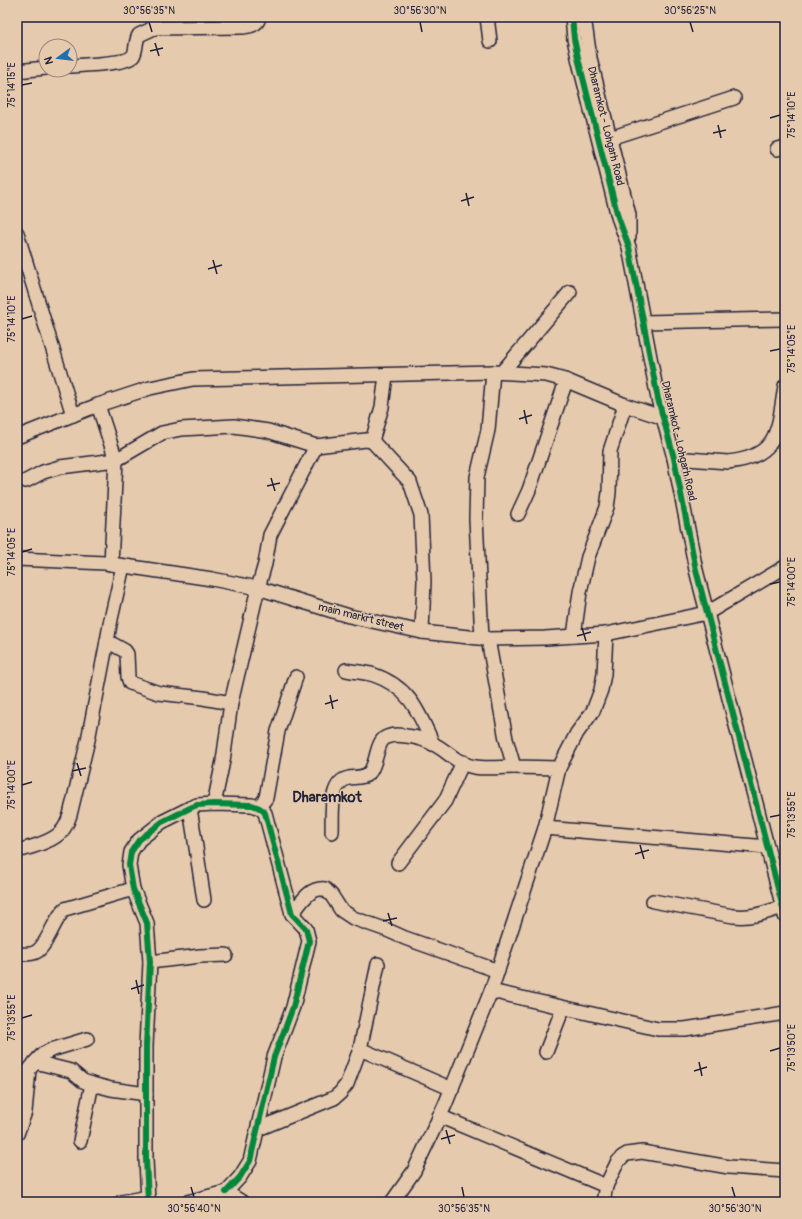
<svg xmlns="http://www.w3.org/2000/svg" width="802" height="1219" viewBox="0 0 802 1219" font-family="Pangolin,sans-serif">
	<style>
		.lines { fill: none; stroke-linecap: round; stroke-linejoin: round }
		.minor-casing { stroke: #22223b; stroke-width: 16 }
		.minor { stroke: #e6caad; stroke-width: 13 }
		.cycleway-casing { stroke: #e6caad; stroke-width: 8 }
		.cycleway { stroke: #00873e; stroke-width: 6 }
		.ticks { fill: none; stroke: #22223b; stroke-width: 1.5 }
		.labels { text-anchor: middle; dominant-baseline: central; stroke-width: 3; stroke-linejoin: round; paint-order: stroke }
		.street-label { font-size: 11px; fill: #22223b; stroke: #e6caad }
		.district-label { font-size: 15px; font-weight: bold; fill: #22223b; stroke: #e6caad }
		.neatline { fill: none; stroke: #22223b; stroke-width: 1.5 }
		.ticks-label { font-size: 10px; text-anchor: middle; fill: #22223b }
	</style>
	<rect width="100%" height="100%" fill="#e6caad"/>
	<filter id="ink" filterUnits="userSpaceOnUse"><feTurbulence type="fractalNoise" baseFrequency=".025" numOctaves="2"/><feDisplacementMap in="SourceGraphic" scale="8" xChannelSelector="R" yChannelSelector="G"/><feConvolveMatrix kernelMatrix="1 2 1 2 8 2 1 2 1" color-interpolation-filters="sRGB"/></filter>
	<g filter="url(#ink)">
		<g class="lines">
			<defs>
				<g id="minor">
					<path d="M154,17V28L243,27C250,26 258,25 259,17"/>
					<polyline points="487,17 490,41"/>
					<polyline points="572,17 574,39 579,62 618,217 629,247 658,399 674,458 696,570 785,916"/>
					<polyline points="584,17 590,58 629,215 629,237"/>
					<path d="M70,66C81,65 127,64 133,56C137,50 135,41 139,35L154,28"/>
					<polyline points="17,71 46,68"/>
					<polyline points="610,138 734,98"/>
					<polyline points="777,149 785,147"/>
					<polyline points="17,233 73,415"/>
					<polyline points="643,322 785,319"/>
					<polyline points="502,372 570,292"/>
					<polyline points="98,405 116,460 111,564"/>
					<polyline points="17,437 98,405 150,388 193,379 493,372 546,375 565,380 625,405 661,417"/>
					<polyline points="372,441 410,482 421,515 424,581 422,632"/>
					<path d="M674,458L728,462C780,457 778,428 785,386"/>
					<polyline points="26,481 43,472 60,467 116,460 162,433 181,429 234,426 268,431 316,446 366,440 372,441 382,407 386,375"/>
					<polyline points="518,514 529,490 566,381"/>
					<polyline points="17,559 105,563 212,579 258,588 349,616 422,632 488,639 545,638 606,634 707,613 785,567"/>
					<polyline points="123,566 111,619 107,641 125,651 127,654 128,677 130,683 159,693 203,698 231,703"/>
					<polyline points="574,636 580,592 588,557 607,507 609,493 610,451 625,405"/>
					<polyline points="482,638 476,519 477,477 488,430 493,372"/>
					<polyline points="488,639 506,739 514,767 559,768"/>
					<path d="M346,670C355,672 365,672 374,675C410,687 419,713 433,744"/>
					<polyline points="214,804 223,761 231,703 258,588 265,564 270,535 316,446"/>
					<polyline points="259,807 266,798 278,731 296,677"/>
					<polyline points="190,808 204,900"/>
					<polyline points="545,828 767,847"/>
					<path d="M332,832C333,816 328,782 349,778C355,777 364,778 369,773C377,765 376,743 385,738C391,734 399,735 406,736C418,737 427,740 437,746C449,753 460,765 475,767C487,769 502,767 514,767"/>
					<path d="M17,851C29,848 53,841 61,832C66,827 68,821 70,815L88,740L107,641"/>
					<polyline points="398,863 445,801 463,762"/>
					<path d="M653,901L733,916C753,918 764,913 783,907"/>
					<path d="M292,914C301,903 309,887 325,889L332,896L341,910L353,918L387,930L405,938L498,971"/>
					<path d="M17,954C23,954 31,955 36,952C47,946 54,919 65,909L133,889"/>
					<polyline points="150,962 200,956 226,955"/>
					<polyline points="491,991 658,1029 685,1029 785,1013"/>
					<polyline points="360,1049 452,1089"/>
					<polyline points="546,1052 563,1008"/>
					<polyline points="35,1062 71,1071 83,1081 92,1084 111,1089 146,1094"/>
					<polyline points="439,1116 606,1186"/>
					<polyline points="258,1129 334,1098 340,1093 347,1084 360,1049 378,964"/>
					<polyline points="17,1134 25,1112 29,1070 38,1059 43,1054 51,1050 87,1039"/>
					<polyline points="80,1141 92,1084"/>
					<polyline points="121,1202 148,1197"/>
					<path d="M148,1202L146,1159V1046L150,962L147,923L133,889L129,865L131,852L139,840L162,822L190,808L197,805L214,804L252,805C258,807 261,808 265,813L292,914L306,929L309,941L293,1007L286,1026L274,1057L250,1161L240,1177L226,1192"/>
					<polyline points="187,1202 226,1192 242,1202"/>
					<polyline points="392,1202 414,1171 445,1105 491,991 545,828 559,768 577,733 593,711 601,690 604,674 606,634"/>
					<polyline points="603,1202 606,1186 617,1163 622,1157 627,1154 642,1152 729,1167 785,1171"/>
				</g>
			</defs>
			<use href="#minor" class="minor-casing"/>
			<use href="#minor" class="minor"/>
			<defs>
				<g id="cycleway">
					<polyline points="572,17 574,39 579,62 618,217 629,247 658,399 674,458 696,570 785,916"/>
					<path d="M148,1202L146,1159V1046L150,962L147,923L133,889L129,865L131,852L139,840L162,822L190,808L197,805L214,804L252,805C258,807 261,808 265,813L292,914L306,929L309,941L293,1007L286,1026L274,1057L250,1161L240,1177L226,1192"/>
				</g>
			</defs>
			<use href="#cycleway" class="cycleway-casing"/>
			<use href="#cycleway" class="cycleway"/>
		</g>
	</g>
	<path class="ticks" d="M149,22L152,32M420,22L422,32M690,22L693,32M155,43L159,56M150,51L163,48M22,85L32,83M770,118L780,115M718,125L721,138M713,133L726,130M466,193L469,206M461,201L474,197M213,260L217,274M208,269L222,265M22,319L32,316M770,351L780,349M524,410L527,424M519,419L532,415M271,478L275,491M267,486L280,483M22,552L32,549M770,584L780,582M582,628L586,641M577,636L591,632M330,695L333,709M325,704L338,700M77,763L81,776M72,771L86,768M22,785L32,782M770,817L780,815M640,845L644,859M635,854L649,850M388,913L392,926M383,921L397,918M136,980L139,994M131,989L144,985M22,1018L32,1015M770,1051L780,1048M699,1062L702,1076M694,1071L707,1067M446,1130L450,1144M441,1139L455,1135M191,1187L194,1197M462,1187L464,1197M732,1187L735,1197"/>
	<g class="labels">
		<g class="street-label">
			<text transform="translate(606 126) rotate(76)">Dharamkot - Lohgarh Road</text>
			<text transform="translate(679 441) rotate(77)">Dharamkot - Lohgarh Road</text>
			<text transform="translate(361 617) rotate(14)">main markrt street</text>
		</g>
		<g class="district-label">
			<text x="327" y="797">Dharamkot</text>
		</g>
	</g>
	<rect width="802" height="1219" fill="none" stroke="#e6caad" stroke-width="44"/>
	<g transform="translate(58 58) rotate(255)"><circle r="19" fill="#e6caad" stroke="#98877f"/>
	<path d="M0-3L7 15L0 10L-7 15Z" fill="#1f6fb2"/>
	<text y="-6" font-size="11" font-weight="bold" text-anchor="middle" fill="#22223b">N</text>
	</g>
	<rect x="22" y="22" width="758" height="1175" class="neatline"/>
	<g class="ticks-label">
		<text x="149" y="14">30°56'35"N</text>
		<text x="420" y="14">30°56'30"N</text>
		<text x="690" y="14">30°56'25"N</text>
		<text transform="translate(11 85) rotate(-90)" y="4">75°14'15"E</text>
		<text transform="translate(791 115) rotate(-90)" y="4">75°14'10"E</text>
		<text transform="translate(11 319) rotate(-90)" y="4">75°14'10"E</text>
		<text transform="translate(791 349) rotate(-90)" y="4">75°14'05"E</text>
		<text transform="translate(11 552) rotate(-90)" y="4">75°14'05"E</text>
		<text transform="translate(791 582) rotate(-90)" y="4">75°14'00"E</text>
		<text transform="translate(11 785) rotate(-90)" y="4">75°14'00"E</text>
		<text transform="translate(791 815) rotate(-90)" y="4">75°13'55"E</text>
		<text transform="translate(11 1018) rotate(-90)" y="4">75°13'55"E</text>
		<text transform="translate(791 1048) rotate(-90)" y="4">75°13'50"E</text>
		<text x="194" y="1212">30°56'40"N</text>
		<text x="464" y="1212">30°56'35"N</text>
		<text x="735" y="1212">30°56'30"N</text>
	</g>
</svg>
